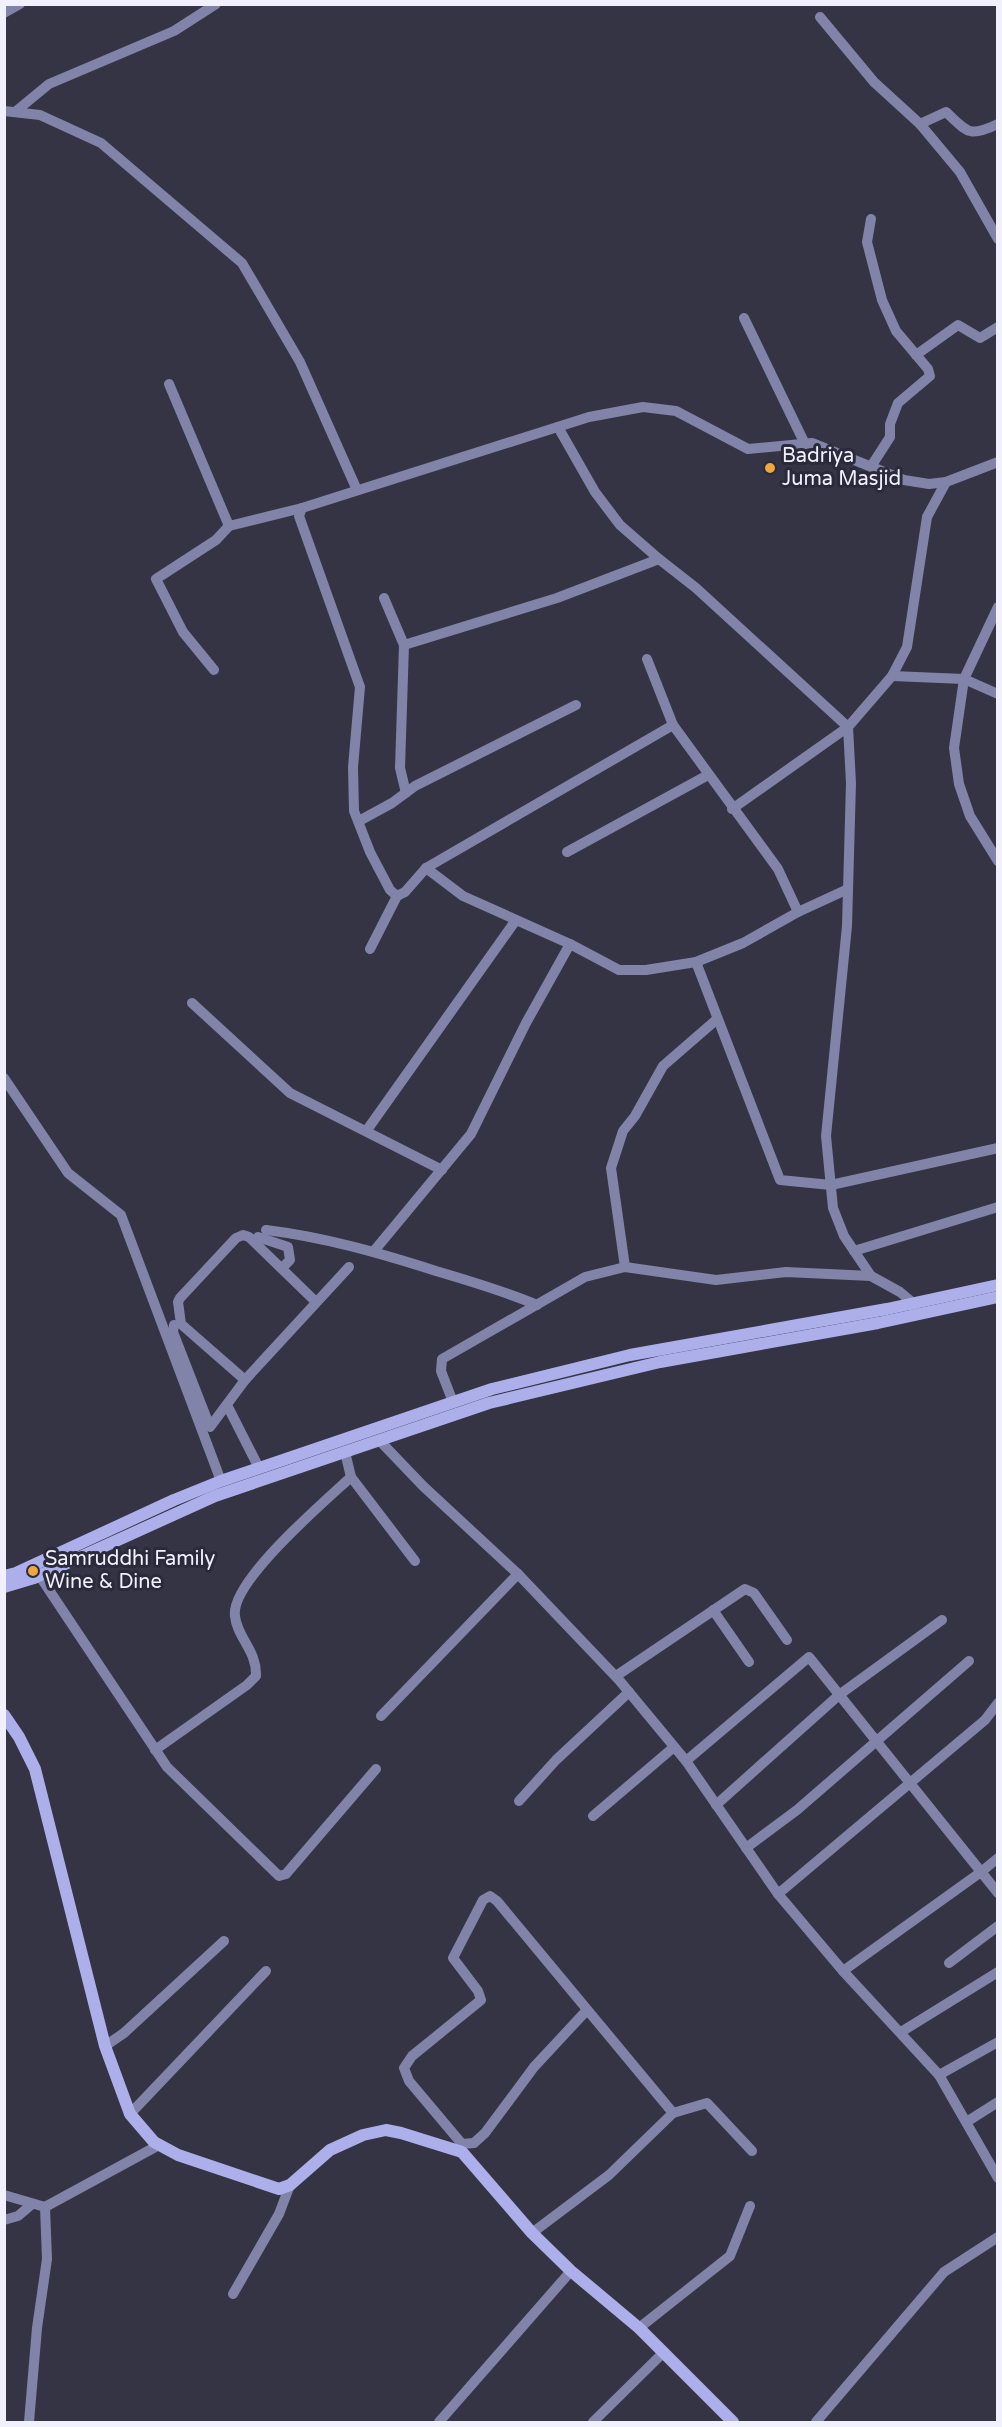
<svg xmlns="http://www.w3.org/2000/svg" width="1002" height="2427" viewBox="0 0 1002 2427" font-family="'Varela Round',sans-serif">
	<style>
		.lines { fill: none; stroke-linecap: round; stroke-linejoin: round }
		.street { stroke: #8283a8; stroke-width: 10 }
		.secondary { stroke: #adafea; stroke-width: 12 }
		.poi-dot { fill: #efa73d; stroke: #2a2a3a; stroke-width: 2 }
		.labels { text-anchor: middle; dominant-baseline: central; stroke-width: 6; stroke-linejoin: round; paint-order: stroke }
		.poi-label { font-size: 20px; fill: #f0f1fc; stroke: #2a2a3a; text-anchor: start }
	</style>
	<rect width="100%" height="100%" fill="#343445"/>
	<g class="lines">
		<g class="street">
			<polyline points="4,13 20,4"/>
			<path d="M820,17L874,82L920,124L946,112C968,132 968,138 998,124"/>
			<polyline points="4,111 40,115 101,143 242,263 300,362 357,490"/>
			<polyline points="15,112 49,84 174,31 216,4"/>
			<polyline points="920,124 960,172 998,239"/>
			<polyline points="871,219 867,242 882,300 896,331 928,369 930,376 898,403 890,424 890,437 872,465"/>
			<polyline points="744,318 805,444"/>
			<polyline points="916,355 958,325 980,338 998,327"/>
			<polyline points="169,384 229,526 216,540 156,579 183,632 214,670"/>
			<polyline points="558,427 595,492 620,525 659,559"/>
			<polyline points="229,526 302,508"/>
			<polyline points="384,598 404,645 400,768 406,793"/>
			<polyline points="998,607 964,679 954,748 959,784 970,816 998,861"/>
			<polyline points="404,645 557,598 659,559 696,588 848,727 732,809"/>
			<polyline points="647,659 673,725 778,869 798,912"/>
			<polyline points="892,676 964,679 998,694"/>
			<polyline points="359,821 392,803 415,786 576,705"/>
			<polyline points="567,852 708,775"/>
			<polyline points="426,868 463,896 570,944 619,970 646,970 696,962 743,943 798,912 848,889"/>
			<polyline points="397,896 390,890 370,852 354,811 353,767 360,687 299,516 302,508 589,417 643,407 676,411 748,449 812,443 904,480 929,484 946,482"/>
			<polyline points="370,949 397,896 405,892 426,868 673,725"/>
			<polyline points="696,962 780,1180 831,1185 998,1148"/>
			<polyline points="192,1003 290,1093 442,1170"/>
			<polyline points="4,1078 68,1173 121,1215 221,1481"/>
			<polyline points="367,1130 516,920"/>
			<path d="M266,1230C324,1237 380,1253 436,1271C470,1281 504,1291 537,1305"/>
			<polyline points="258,1237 288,1247 290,1260 282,1268"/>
			<polyline points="374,1251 471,1134 526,1023 570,944"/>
			<polyline points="854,1251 998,1207"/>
			<polyline points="625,1267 611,1168 623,1131 635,1116 663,1066 716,1020"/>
			<polyline points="914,1308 912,1302 900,1292 871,1276 844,1236 833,1208 826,1136 847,926 851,783 848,727 892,676 907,647 927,517 946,482 998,462"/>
			<polyline points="174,1325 173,1332 210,1427 245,1380 349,1267"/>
			<polyline points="245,1380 181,1324 178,1302 180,1298 236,1238 243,1235 249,1237 316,1302"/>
			<polyline points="453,1402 441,1371 442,1359 585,1277 625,1267 716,1280 786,1272 871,1276"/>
			<polyline points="227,1405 259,1468"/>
			<polyline points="379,1440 423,1486 518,1574 619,1680 686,1761 778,1894 843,1971 939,2075 998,2178"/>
			<polyline points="351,1477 415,1561"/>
			<polyline points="35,1569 167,1767 279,1876 286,1874 376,1769"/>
			<polyline points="713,1610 749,1662"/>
			<polyline points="616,1676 745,1589 754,1593 787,1640"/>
			<polyline points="381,1716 518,1574"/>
			<path d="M155,1750L247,1685L256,1676C257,1650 237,1638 235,1616C230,1582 324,1502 351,1477L345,1452"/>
			<polyline points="686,1761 809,1657 998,1893"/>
			<polyline points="519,1801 556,1760 629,1692"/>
			<polyline points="716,1805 839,1695 942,1620"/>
			<polyline points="593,1816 674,1747"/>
			<polyline points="746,1848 797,1810 969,1661"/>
			<polyline points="778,1894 985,1720 998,1703"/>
			<polyline points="949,1963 998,1926"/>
			<polyline points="843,1971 981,1872 998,1858"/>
			<polyline points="901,2032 998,1972"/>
			<polyline points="105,2046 124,2033 224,1941"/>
			<polyline points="939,2075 998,2042"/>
			<polyline points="673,2113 707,2103 752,2151"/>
			<polyline points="130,2114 266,1971"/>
			<polyline points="968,2121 998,2102"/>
			<polyline points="462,2144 474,2143 485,2133 534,2067 587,2010"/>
			<polyline points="462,2152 462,2144 409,2081 404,2068 412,2056 481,2000 478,1991 453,1958 483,1900 490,1896 497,1901 673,2113 609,2175 532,2233"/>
			<polyline points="4,2195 45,2207 47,2259 37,2328 29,2422"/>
			<polyline points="45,2207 159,2145"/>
			<polyline points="4,2220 18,2216 31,2205"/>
			<polyline points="233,2294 279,2214 290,2185"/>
			<polyline points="639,2328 730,2256 750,2206"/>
			<polyline points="439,2422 571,2271"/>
			<polyline points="593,2422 664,2352"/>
			<polyline points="816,2422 944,2272 998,2237"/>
		</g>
		<g class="secondary">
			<polyline points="4,1576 16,1573 174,1500 221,1481 492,1389 630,1355 887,1309 998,1285"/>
			<polyline points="4,1587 34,1578 215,1496 489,1403 660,1362 878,1323 998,1297"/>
			<polyline points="4,1715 19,1737 35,1769 105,2046 130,2114 154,2142 178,2155 279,2189 290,2185 330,2150 363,2135 386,2130 401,2133 462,2152 532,2233 571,2271 639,2328 733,2422"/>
		</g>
	</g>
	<g class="poi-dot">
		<circle cx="770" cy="468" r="6"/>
		<circle cx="33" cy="1571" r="6"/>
	</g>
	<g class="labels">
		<g class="poi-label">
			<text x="782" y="456">Badriya<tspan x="782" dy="23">Juma Masjid</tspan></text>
			<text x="45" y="1559">Samruddhi Family<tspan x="45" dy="23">Wine &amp; Dine</tspan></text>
		</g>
	</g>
	<rect width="1002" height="2427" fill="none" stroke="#f0f1fc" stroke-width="12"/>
</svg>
